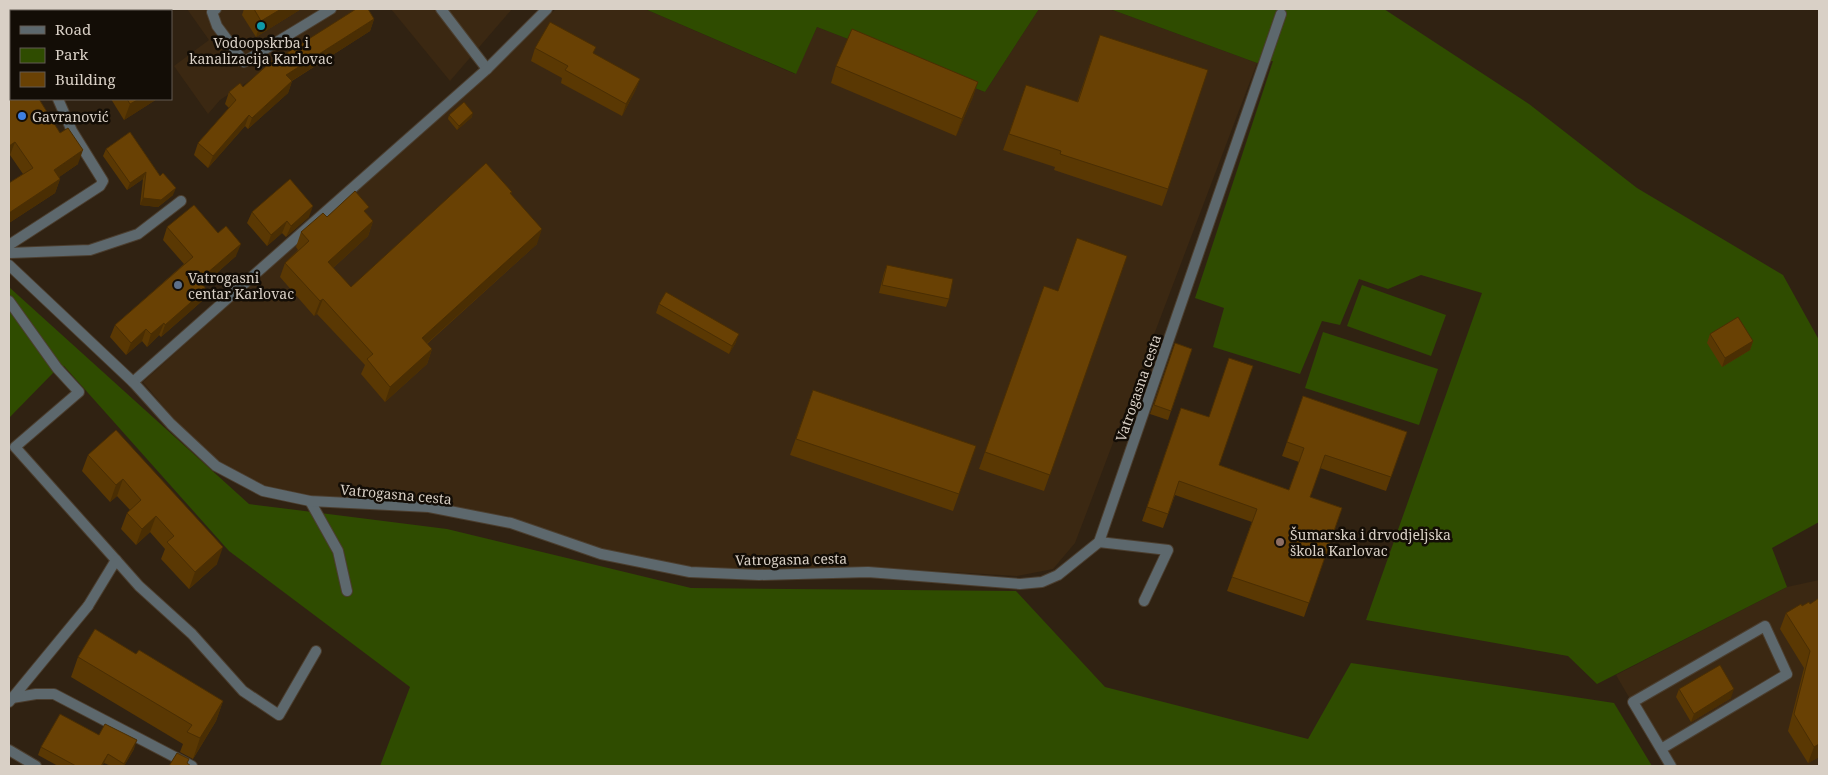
<svg xmlns="http://www.w3.org/2000/svg" width="1828" height="775" viewBox="0 0 1828 775" font-family="'Noto Serif',serif">
	<style>
		.built { fill: #3b2812 }
		.green { fill: #2f4c00 }
		.lines { fill: none; stroke-linecap: round; stroke-linejoin: round }
		.service-casing { stroke: #4b3e2f; stroke-width: 12 }
		.pedestrian-casing { stroke: #4b3e2f; stroke-width: 12 }
		.minor-casing { stroke: #4b3e2f; stroke-width: 12 }
		.service { stroke: #5d686d; stroke-width: 10 }
		.pedestrian { stroke: #5d686d; stroke-width: 10 }
		.minor { stroke: #5d686d; stroke-width: 10 }
		.wall { fill: #5a3803 }
		.shaded-wall { fill: #4a2e03 }
		.building { fill: #694104; stroke: #4a2e03 }
		.culture-dot { fill: #0f9aa8; stroke: #130d06; stroke-width: 2 }
		.shop-dot { fill: #3f7fe0; stroke: #130d06; stroke-width: 2 }
		.service-dot { fill: #5c6f8a; stroke: #130d06; stroke-width: 2 }
		.education-dot { fill: #8d6e63; stroke: #130d06; stroke-width: 2 }
		.labels { text-anchor: middle; dominant-baseline: central; stroke-width: 5; stroke-linejoin: round; paint-order: stroke }
		.poi-label { font-size: 14px; fill: #d9d0c6; stroke: #130d06; text-anchor: start }
		.street-label { font-size: 14px; fill: #d9d0c6; stroke: #130d06 }
	</style>
	<rect width="100%" height="100%" fill="#302212"/>
	<g class="built">
		<polygon points="187,9 359,9 220,100 208,114 174,66 209,40"/>
		<polygon points="391,9 512,9 450,81"/>
		<polygon points="556,9 645,9 795,74 817,27 985,92 1039,9 1110,9 1257,63 1075,543 1053,569 1017,576 870,567 762,570 687,568 602,549 507,516 423,503 310,497 266,488 218,461 177,423 143,382"/>
		<polygon points="1819,580 1819,766 1669,766 1616,675 1787,587"/>
	</g>
	<g class="green">
		<polygon points="645,9 1039,9 985,92 817,27 796,74"/>
		<polygon points="1110,9 1384,9 1529,104 1637,188 1783,275 1819,340 1819,522 1772,548 1787,587 1597,684 1568,656 1366,620 1482,293 1421,275 1388,289 1359,279 1340,325 1322,321 1300,374 1213,347 1224,308 1195,298 1273,61 1257,63"/>
		<polygon points="1362,285 1446,315 1431,356 1347,326"/>
		<polygon points="9,287 249,504 447,529 691,588 1016,591 1105,687 1308,739 1351,663 1614,703 1652,766 380,766 410,687 229,551 64,366 53,373 9,418"/>
		<polygon points="1323,332 1438,369 1419,425 1305,388"/>
	</g>
	<g class="lines">
		<defs>
			<g id="service">
				<polyline points="216,9 212,12 217,26 244,62 331,9"/>
				<polyline points="441,9 487,69"/>
				<polyline points="9,253 90,250 138,234 181,201"/>
				<polyline points="9,301 57,368 79,392 15,447 116,560"/>
				<polyline points="133,382 487,69 547,9"/>
				<polyline points="310,501 338,551 347,591"/>
				<polyline points="1099,542 1168,550 1144,601"/>
				<polyline points="88,606 116,560 139,586 192,634 243,691 279,715 316,651"/>
				<polyline points="1661,749 1787,674 1765,626 1633,702 1671,766"/>
			</g>
			<g id="pedestrian">
				<polyline points="12,698 36,694 54,694 192,766"/>
				<polyline points="9,750 36,766"/>
			</g>
			<g id="minor">
				<polyline points="46,11 46,9"/>
				<polyline points="9,41 11,39"/>
				<polyline points="9,245 100,186 103,181 72,131 58,99"/>
				<polyline points="9,265 133,382 171,424 216,466 263,491 310,501 429,507 511,523 601,554 690,572 759,575 868,572 1020,584 1042,582 1058,575 1099,542 1281,14"/>
				<polyline points="9,702 88,606"/>
			</g>
		</defs>
		<use href="#service" class="service-casing"/>
		<use href="#pedestrian" class="pedestrian-casing"/>
		<use href="#minor" class="minor-casing"/>
		<use href="#service" class="service"/>
		<use href="#pedestrian" class="pedestrian"/>
		<use href="#minor" class="minor"/>
	</g>
	<g class="wall">
		<polygon points="244,9 301,9 256,37 242,15"/>
		<polygon points="374,19 370,31 292,81 288,93 248,129 245,126 208,168 194,155 198,143 229,108 225,104 229,92 243,87 274,61"/>
		<polygon points="1100,35 1168,189 1162,206 1054,170 1055,167 1003,150 1026,85 1077,102"/>
		<polygon points="535,48 594,54 640,79 635,91 622,116 561,83 562,78 531,61"/>
		<polygon points="9,66 78,164 59,177 60,179 55,193 9,223 9,183 23,174 10,155 9,156"/>
		<polygon points="836,66 978,82 972,99 956,136 831,83"/>
		<polygon points="111,99 157,99 124,120"/>
		<polygon points="449,115 472,117 457,130 448,119"/>
		<polygon points="130,132 173,195 158,207 140,205 143,179 127,190 103,156 106,149"/>
		<polygon points="512,192 511,194 537,244 427,344 432,349 427,364 385,402 361,374 365,365 317,314 314,316 280,277 285,263 298,250 296,247 301,232 366,214 373,221 368,236 333,268 351,287"/>
		<polygon points="252,212 309,217 286,237 282,233 267,246 247,223"/>
		<polygon points="167,227 236,256 203,285 206,289 202,301 161,337 159,335 147,347 142,341 126,355 110,337 115,325 184,264 163,240"/>
		<polygon points="1127,256 1044,491 979,469 1044,286 1058,291"/>
		<polygon points="887,265 949,299 946,307 879,293 884,273"/>
		<polygon points="659,304 736,342 729,354 656,313"/>
		<polygon points="1710,334 1753,341 1750,350 1722,367 1707,343"/>
		<polygon points="1175,343 1192,349 1168,420 1150,414"/>
		<polygon points="813,390 976,446 953,511 790,455"/>
		<polygon points="1303,396 1407,432 1386,491 1320,468 1310,497 1342,508 1304,617 1227,591 1252,522 1175,495 1163,528 1142,521 1181,408 1219,465 1289,490 1299,462 1282,456"/>
		<polygon points="116,430 217,564 189,589 161,559 165,549 150,532 136,545 121,529 127,513 130,510 117,496 110,502 82,471 88,455"/>
		<polygon points="1809,602 1819,757 1808,763 1788,731 1804,668 1780,629 1786,613 1802,606"/>
		<polygon points="78,657 223,701 216,721 193,759 180,752 183,744 71,677"/>
		<polygon points="1679,689 1731,698 1691,722 1676,697"/>
		<polygon points="99,735 134,749 124,766 111,766 104,763 102,766 58,766 38,755 41,747"/>
	</g>
	<g class="shaded-wall">
		<polygon points="281,9 301,9 256,37 261,21"/>
		<polygon points="374,19 370,31 282,87 286,75"/>
		<polygon points="640,79 635,91 622,116 626,104"/>
		<polygon points="292,81 288,93 248,129 252,118"/>
		<polygon points="978,82 972,99 956,136 962,119"/>
		<polygon points="139,99 157,99 124,120 130,104"/>
		<polygon points="473,113 472,117 457,130 459,126"/>
		<polygon points="249,115 245,126 208,168 213,156"/>
		<polygon points="15,142 10,155 9,156 9,146"/>
		<polygon points="83,150 78,164 49,184 54,170"/>
		<polygon points="146,172 143,179 127,190 130,183"/>
		<polygon points="60,179 55,193 9,223 9,213"/>
		<polygon points="176,188 173,195 158,207 140,205 143,198"/>
		<polygon points="313,206 309,217 286,237 291,226"/>
		<polygon points="287,221 282,233 267,246 271,235"/>
		<polygon points="373,221 368,236 323,277 328,262"/>
		<polygon points="542,229 537,244 416,353 422,338"/>
		<polygon points="241,244 236,256 194,293 199,280"/>
		<polygon points="206,289 202,301 161,337 165,325"/>
		<polygon points="323,299 317,314 314,316 320,301"/>
		<polygon points="164,323 159,335 147,347 151,334"/>
		<polygon points="146,329 142,341 126,355 131,343"/>
		<polygon points="739,334 736,342 729,354 732,346"/>
		<polygon points="1753,341 1750,350 1722,367 1725,358"/>
		<polygon points="432,349 427,364 385,402 390,387"/>
		<polygon points="123,479 117,496 110,502 116,485"/>
		<polygon points="156,516 150,532 136,545 142,529"/>
		<polygon points="223,547 217,564 189,589 195,572"/>
		<polygon points="1734,689 1731,698 1691,722 1694,714"/>
		<polygon points="223,701 216,721 193,759 200,738"/>
		<polygon points="137,740 134,749 124,766 123,766"/>
		<polygon points="1819,744 1819,757 1808,763 1814,747"/>
		<polygon points="108,754 104,763 102,766 101,766"/>
	</g>
	<g class="building">
		<polygon points="101,9 115,9 117,11 97,11"/>
		<polygon points="254,9 281,9 261,21"/>
		<polygon points="356,9 368,9 374,19 286,75 292,81 252,118 249,115 213,156 198,143 236,100 229,92 240,83 243,87 273,60 274,61"/>
		<polygon points="550,22 596,47 593,53 640,79 626,104 565,70 568,66 535,48"/>
		<polygon points="852,29 978,82 962,119 836,66"/>
		<polygon points="1100,35 1208,70 1168,189 1060,154 1061,151 1009,134 1026,85 1078,102"/>
		<polygon points="11,64 11,99 39,99 60,133 68,128 83,150 54,170 60,179 9,213 9,183 33,168 15,142 9,146 9,66"/>
		<polygon points="127,99 139,99 130,104"/>
		<polygon points="464,102 473,113 459,126 449,115"/>
		<polygon points="130,132 160,176 163,173 176,188 161,200 143,198 146,172 130,183 106,149"/>
		<polygon points="486,163 512,192 510,193 542,229 422,338 432,349 390,387 367,359 373,354 323,299 320,301 285,263 309,241 301,232 323,213 327,217 355,191 369,207 364,211 373,221 328,262 351,287"/>
		<polygon points="290,179 313,206 291,226 287,221 271,235 252,212"/>
		<polygon points="194,205 218,233 226,226 241,244 199,280 206,289 165,325 164,323 151,334 146,329 131,343 115,325 193,257 167,227"/>
		<polygon points="1077,238 1127,256 1050,475 985,452 1044,286 1058,291"/>
		<polygon points="887,265 953,279 949,299 882,285"/>
		<polygon points="666,292 739,334 732,346 659,304"/>
		<polygon points="1738,317 1753,341 1725,358 1710,334"/>
		<polygon points="1175,343 1192,349 1171,411 1154,405"/>
		<polygon points="1229,358 1253,366 1219,465 1289,490 1304,448 1287,442 1303,396 1407,432 1391,477 1325,455 1310,497 1342,508 1309,603 1232,577 1257,509 1179,481 1168,514 1147,507 1181,408 1209,417"/>
		<polygon points="813,390 976,446 959,494 796,439"/>
		<polygon points="116,430 223,547 195,572 167,542 174,536 156,516 142,529 127,513 141,500 123,479 116,485 88,455"/>
		<polygon points="1819,598 1819,744 1814,747 1794,714 1810,651 1786,613 1801,604 1802,606 1809,602 1810,604"/>
		<polygon points="95,629 136,654 139,650 223,701 200,738 187,732 192,725 78,657"/>
		<polygon points="1720,665 1734,689 1694,714 1679,689"/>
		<polygon points="60,714 99,735 105,724 137,740 124,764 108,754 101,766 76,766 41,747"/>
		<polygon points="177,753 189,759 187,763 191,766 169,766"/>
	</g>
	<circle class="culture-dot" cx="261" cy="26" r="5"/>
	<circle class="shop-dot" cx="22" cy="116" r="5"/>
	<circle class="service-dot" cx="178" cy="285" r="5"/>
	<circle class="education-dot" cx="1280" cy="542" r="5"/>
	<g class="labels">
		<g class="poi-label">
			<text x="261" y="42" text-anchor="middle">Vodoopskrba i<tspan x="261" dy="16">kanalizacija Karlovac</tspan></text>
			<text x="32" y="116">Gavranović</text>
			<text x="188" y="277">Vatrogasni<tspan x="188" dy="16">centar Karlovac</tspan></text>
			<text x="1290" y="534">Šumarska i drvodjeljska<tspan x="1290" dy="16">škola Karlovac</tspan></text>
		</g>
		<g class="street-label">
			<text transform="translate(1138 388) rotate(-71)">Vatrogasna cesta</text>
			<text transform="translate(396 494) rotate(5)">Vatrogasna cesta</text>
			<text transform="translate(791 559) rotate(-1)">Vatrogasna cesta</text>
		</g>
	</g>
	<rect width="1828" height="775" fill="none" stroke="#d9d0c6" stroke-width="20"/>
	<rect x="10" y="10" width="162" height="90" fill="#130d06" stroke="#625b53"/>
	<rect x="20" y="26" width="25" height="8" fill="#5d686d" stroke="#625b53"/>
	<text x="55" y="35" font-size="15" fill="#d9d0c6">Road</text>
	<rect x="20" y="48" width="25" height="15" fill="#2f4c00" stroke="#625b53"/>
	<text x="55" y="60" font-size="15" fill="#d9d0c6">Park</text>
	<rect x="20" y="72" width="25" height="15" fill="#694104" stroke="#625b53"/>
	<text x="55" y="85" font-size="15" fill="#d9d0c6">Building</text>
</svg>
